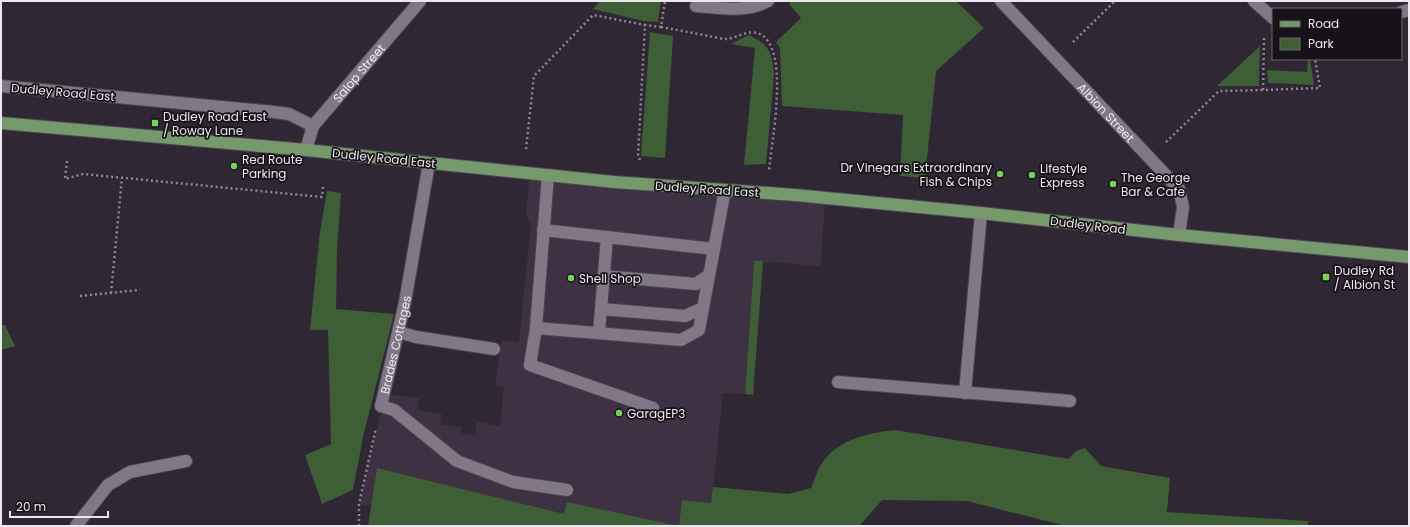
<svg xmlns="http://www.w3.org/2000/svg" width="1410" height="527" viewBox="0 0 1410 527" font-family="Poppins,sans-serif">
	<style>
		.built { fill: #3d3143 }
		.green { fill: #3e5e35 }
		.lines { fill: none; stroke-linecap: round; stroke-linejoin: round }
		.lane-casing { stroke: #4b444f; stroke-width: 14 }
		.street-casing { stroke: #4b444f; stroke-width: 14 }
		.primary-casing { stroke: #4b444f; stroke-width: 14 }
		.path { stroke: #8f8792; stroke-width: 2.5; stroke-dasharray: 2 3; stroke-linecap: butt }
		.lane { stroke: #827787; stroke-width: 12 }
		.street { stroke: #827787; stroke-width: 12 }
		.primary { stroke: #75996b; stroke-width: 12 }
		.poi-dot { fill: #76d25a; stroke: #161218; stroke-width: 1.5 }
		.labels { text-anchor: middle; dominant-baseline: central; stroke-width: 3.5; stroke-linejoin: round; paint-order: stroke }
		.street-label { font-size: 12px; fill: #ede7ef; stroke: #161218 }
		.poi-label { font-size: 12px; fill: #ede7ef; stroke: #161218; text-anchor: start }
	</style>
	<rect width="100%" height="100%" fill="#302734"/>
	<polygon class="built" points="530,173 825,198 821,266 754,261 745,394 723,393 709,526 444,526 370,505 359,504 385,394 419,398 417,410 442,414 440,424 461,427 461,433 475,435 477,422 500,426 504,387 495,385 502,340 519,342 531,225 526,213"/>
	<g class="green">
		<polygon points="601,1 661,1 658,22 644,21 593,9"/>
		<polygon points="791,1 956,1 984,28 936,71 925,178 900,176 903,115 782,106 780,48 776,42 801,18 789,4"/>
		<polygon points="650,32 673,36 665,158 641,156"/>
		<path d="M749,35C770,45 772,53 774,75L766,164L744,165L755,48L731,44Z"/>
		<polygon points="1260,46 1259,86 1217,86"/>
		<polygon points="1308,59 1310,59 1314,85 1268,83 1267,70 1307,72"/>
		<polygon points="327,191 341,193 337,251 336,309 394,314 363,437 353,490 322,504 305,455 331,444 328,330 310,330 320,232"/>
		<polygon points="754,261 763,261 753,395 745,394"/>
		<polygon points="1,325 5,325 15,346 1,350"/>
		<path d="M895,430L1069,459L1076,451L1085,448L1101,466L1170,478L1167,512L1308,521V526H1066L967,501L882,500L859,526H368L377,468L564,514L567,502L679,526L682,500L711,503L713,487L788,494L811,488C814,481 816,474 819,468C834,440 867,433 895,430Z"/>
	</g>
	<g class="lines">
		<defs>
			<g id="lane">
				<polyline points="548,175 536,328 530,365 653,408"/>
				<polyline points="543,230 714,249"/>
				<polyline points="603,276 696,284 709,275"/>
				<polyline points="601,309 685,316 703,308"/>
				<polyline points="536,328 681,340 699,330 725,190"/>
				<polyline points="399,332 416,337 494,349"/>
				<polyline points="599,333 607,237"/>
				<polyline points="838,382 1070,401"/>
				<polyline points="965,393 981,213"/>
				<polyline points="381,406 394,410 457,461 513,482 567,490"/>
			</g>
			<g id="street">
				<path id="s1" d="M1001,1L1179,189L1183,207L1179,235"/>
				<polyline points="1254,1 1273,18"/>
				<path d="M696,6C721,8 745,13 768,1"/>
				<polyline points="1401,12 1409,10"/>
				<polyline points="1,86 274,112 289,114 313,126"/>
				<path id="s2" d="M306,150L313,126L420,1"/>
				<path id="s3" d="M381,406L405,302L429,163"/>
				<polyline points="76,526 108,485 130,472 186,461"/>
			</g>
			<polyline id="primary" points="1,123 306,150 614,182 795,195 981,213 1179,235 1409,257"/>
		</defs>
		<use href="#lane" class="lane-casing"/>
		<use href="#street" class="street-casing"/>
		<use href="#primary" class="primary-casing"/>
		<g class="path">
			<path d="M661,27C677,30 693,33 709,36C715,37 722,39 727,39C737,38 747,30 757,33C792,43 771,143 769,171"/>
			<polyline points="1264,38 1263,90 1320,88 1315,59"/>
			<polyline points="1073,42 1115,1"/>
			<polyline points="1166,142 1219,91 1263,90"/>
			<polyline points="526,149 534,76 593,15 645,25"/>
			<polyline points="640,160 638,156 645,25 661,27 665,1"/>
			<polyline points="67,161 65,179 83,174 322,197 323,187"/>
			<polyline points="111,293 122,178"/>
			<polyline points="80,296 140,290"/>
			<polyline points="359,526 359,504 376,428"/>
		</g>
		<use href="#lane" class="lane"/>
		<use href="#street" class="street"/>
		<use href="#primary" class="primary"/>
	</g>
	<g class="poi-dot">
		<rect x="151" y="119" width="8" height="8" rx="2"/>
		<circle cx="234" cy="166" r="4"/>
		<circle cx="1000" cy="174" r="4"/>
		<circle cx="1032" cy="175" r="4"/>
		<circle cx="1113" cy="184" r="4"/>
		<rect x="1322" y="273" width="8" height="8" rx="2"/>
		<circle cx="571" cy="278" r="4"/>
		<circle cx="619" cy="413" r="4"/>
	</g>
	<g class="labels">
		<g class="street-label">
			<text stroke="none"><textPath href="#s2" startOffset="95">Salop Street</textPath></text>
			<text transform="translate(63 92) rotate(5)">Dudley Road East</text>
			<text stroke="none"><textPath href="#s1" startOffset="153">Albion Street</textPath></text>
			<text transform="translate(384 158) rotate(6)">Dudley Road East</text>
			<text transform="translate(707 189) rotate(4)">Dudley Road East</text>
			<text transform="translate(1088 225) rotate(7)">Dudley Road</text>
			<text stroke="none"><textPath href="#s3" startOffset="63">Brades Cottages</textPath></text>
		</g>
		<g class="poi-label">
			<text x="163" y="116">Dudley Road East<tspan x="163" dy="14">/ Roway Lane</tspan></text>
			<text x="242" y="159">Red Route<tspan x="242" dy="14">Parking</tspan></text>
			<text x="992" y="167" text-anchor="end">Dr Vinegars Extraordinary<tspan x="992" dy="14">Fish &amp; Chips</tspan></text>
			<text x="1040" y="168">Lifestyle<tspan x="1040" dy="14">Express</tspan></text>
			<text x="1121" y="177">The George<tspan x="1121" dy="14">Bar &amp; Cafe</tspan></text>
			<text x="1334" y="270">Dudley Rd<tspan x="1334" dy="14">/ Albion St</tspan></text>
			<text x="579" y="278">Shell Shop</text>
			<text x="627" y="413">GaragEP3</text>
		</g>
	</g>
	<rect width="1410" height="527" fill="none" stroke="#ede7ef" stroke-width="4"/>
	<rect x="1272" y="8" width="130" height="52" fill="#161218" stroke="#6c676e"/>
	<rect x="1280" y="21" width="20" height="6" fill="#75996b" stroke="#6c676e"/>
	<text x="1308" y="28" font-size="12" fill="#ede7ef">Road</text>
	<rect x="1280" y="38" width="20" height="12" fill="#3e5e35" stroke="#6c676e"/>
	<text x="1308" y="48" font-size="12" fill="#ede7ef">Park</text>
	<path d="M10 511v6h98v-6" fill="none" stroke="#ede7ef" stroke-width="2"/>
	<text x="16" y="511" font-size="12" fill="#ede7ef" stroke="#161218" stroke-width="3" paint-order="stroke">20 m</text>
</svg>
